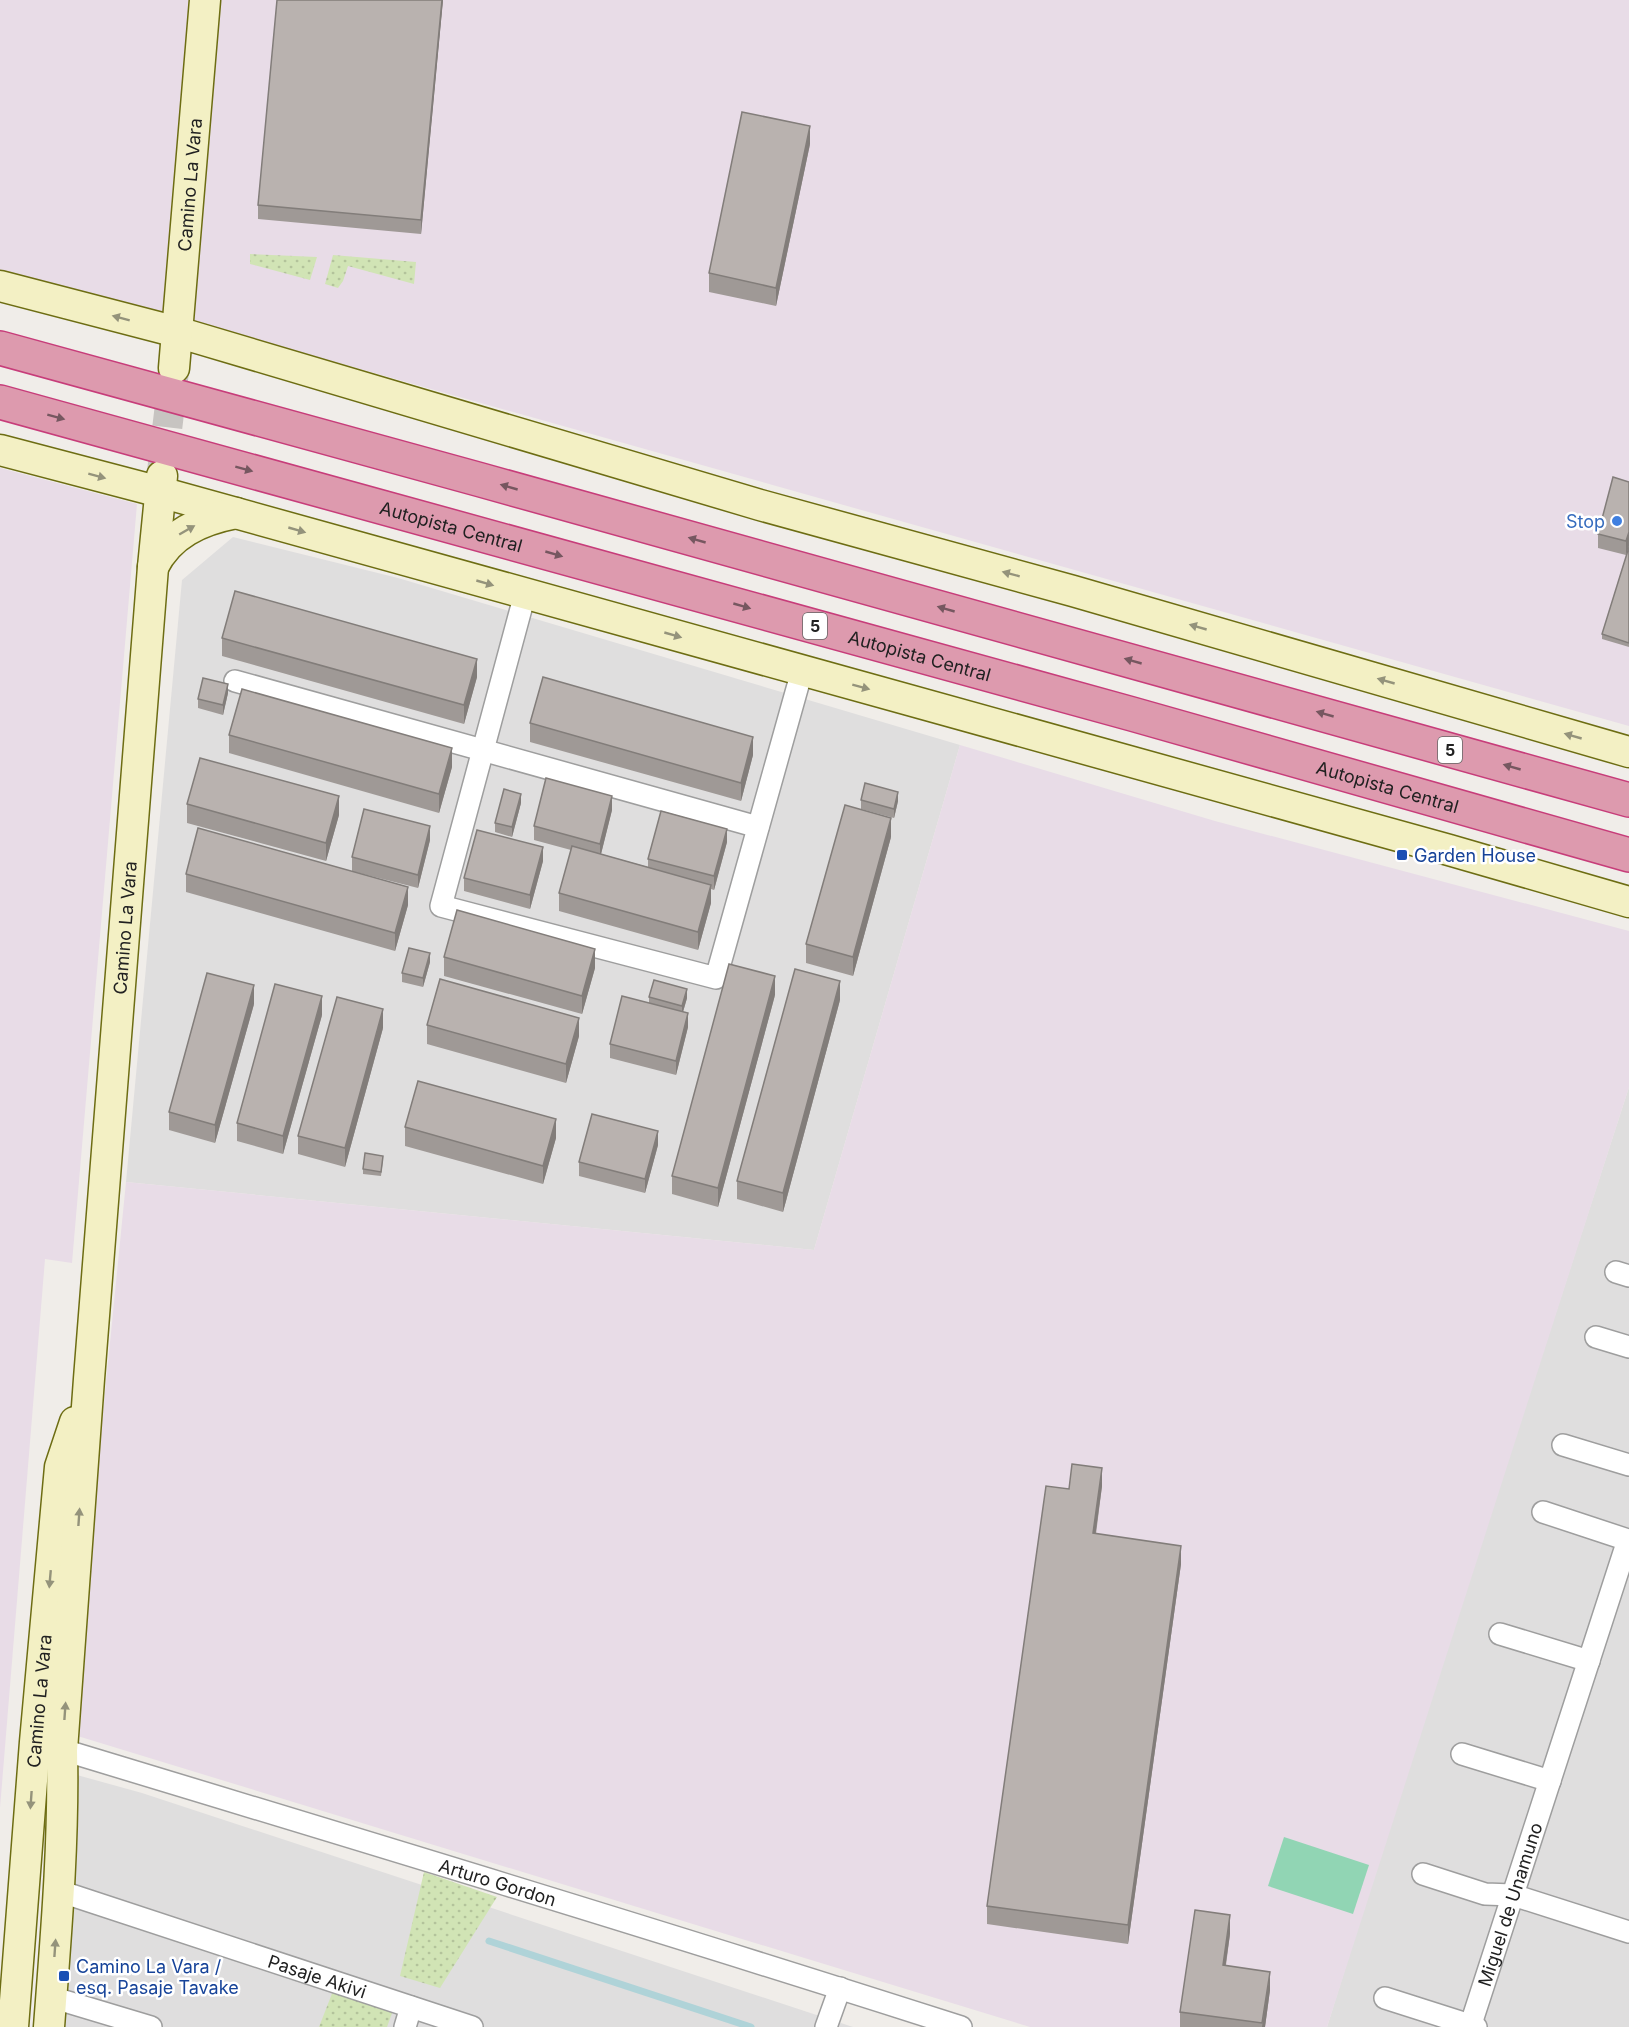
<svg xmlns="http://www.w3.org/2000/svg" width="1629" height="2027" viewBox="0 0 1629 2027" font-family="Inter,sans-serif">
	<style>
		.residential { fill: #dfdede }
		.industrial { fill: #e8dce7 }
		.grass { fill: url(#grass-dots) }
		.pitch { fill: #91d5b4 }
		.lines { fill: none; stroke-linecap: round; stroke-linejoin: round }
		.stream { stroke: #afd3d8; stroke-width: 7 }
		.secondary-tunnel { stroke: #c7c4c1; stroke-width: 30; stroke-dasharray: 30 15; stroke-linecap: butt }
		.street-casing { stroke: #9e9e9e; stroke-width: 24 }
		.secondary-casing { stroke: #6d6d13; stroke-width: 33 }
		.highway-casing { stroke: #c73d7a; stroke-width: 36 }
		.street { stroke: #fff; stroke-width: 21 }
		.secondary { stroke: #f3f0c4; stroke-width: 30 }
		.highway { stroke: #dd9aae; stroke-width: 33 }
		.wall { fill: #9f9996 }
		.shaded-wall { fill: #827d7a }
		.building { fill: #b9b2af; stroke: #827d7a; stroke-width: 1.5 }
		.oneway { fill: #94937b }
		.oneway2 { fill: #765760 }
		.shop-dot { fill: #3f7fe0; stroke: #fff; stroke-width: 2 }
		.transit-dot { fill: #1a4fb4; stroke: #fff; stroke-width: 2 }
		.labels { text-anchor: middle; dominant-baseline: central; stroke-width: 5; stroke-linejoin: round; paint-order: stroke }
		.shield { fill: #fff; stroke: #646464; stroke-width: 1.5 }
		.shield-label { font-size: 16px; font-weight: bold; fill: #212121 }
		.street-label { font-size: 18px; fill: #212121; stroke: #fff }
		.shop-label { font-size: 18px; fill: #366cbe; stroke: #fff; text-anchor: end }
		.transit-label { font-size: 18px; fill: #164399; stroke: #fff; text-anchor: start }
	</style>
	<defs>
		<pattern id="grass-dots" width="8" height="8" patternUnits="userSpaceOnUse" patternTransform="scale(1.5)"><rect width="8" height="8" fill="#d1e4b5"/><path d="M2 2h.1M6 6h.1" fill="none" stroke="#b3c39b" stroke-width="1.8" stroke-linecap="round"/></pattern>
	</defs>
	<rect width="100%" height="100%" fill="#f0ede9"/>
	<g class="residential">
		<polygon points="233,537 398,578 960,745 814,1250 126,1182 182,580"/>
		<polygon points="1629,1087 1629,2027 1327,2027 1387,1834"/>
		<polygon points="77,1775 142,1793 853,2027 56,2027"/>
	</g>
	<g class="industrial">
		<polygon points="0,0 1629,0 1629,726 211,327 0,271"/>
		<polygon points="0,468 137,504 72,1263 45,1259 0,1808"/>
		<polygon points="960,745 1215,821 1629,931 1629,1087 1327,2027 1030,2027 71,1734 126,1182 814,1250"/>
	</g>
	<g class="grass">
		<polygon points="250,254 317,257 310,280 250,264"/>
		<polygon points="333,255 416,262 414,284 348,266 343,281 338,288 325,284"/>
		<polygon points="424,1872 497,1897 440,1988 400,1976"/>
		<polygon points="333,1991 395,2005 387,2027 319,2027"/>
	</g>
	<polygon class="pitch" points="1284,1837 1369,1865 1353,1914 1268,1886"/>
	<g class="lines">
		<polyline class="stream" points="489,1941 751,2027"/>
		<polyline class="secondary-tunnel" points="162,472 174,371"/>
		<defs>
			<g id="street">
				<polyline points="525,594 441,906 716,978 802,671"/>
				<polyline points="235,681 758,827"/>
				<polyline points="1616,1272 1629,1276"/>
				<polyline points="1596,1337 1629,1347"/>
				<polyline points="1563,1445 1629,1465"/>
				<polyline points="1500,1634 1589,1661"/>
				<path id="s1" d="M50,1746C354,1838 658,1930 961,2027"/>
				<polyline points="1462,1754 1550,1781"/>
				<polyline points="1423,1874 1485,1894 1513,1895 1629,1932"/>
				<path id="s2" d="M59,1891L472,2027"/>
				<polyline points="51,1997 151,2027"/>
				<polyline points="1385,1998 1476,2027"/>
				<polyline points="405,2027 411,2007"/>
				<polyline points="826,2027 840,1988"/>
				<path id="s3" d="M1470,2027L1628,1540L1543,1512"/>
			</g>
			<g id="secondary">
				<polyline points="0,286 177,332 760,505 1073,591 1629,752"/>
				<path id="s4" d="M174,368L205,0"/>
				<polyline points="0,450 160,492 1449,850 1629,902"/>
				<path d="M153,567C169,534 200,520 236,513"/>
				<path id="s5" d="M13,2027L35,1742L60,1467L75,1422"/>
				<path id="s6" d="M49,2027C56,1935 64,1843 62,1750L89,1379L153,567L162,476"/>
			</g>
			<g id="highway">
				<polyline points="0,348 481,480 1629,800"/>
				<path id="s7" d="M0,402L1132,714L1629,855"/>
			</g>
		</defs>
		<use href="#street" class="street-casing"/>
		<use href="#secondary" class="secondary-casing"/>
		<use href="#highway" class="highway-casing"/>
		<use href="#street" class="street"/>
		<use href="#secondary" class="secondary"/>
		<use href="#highway" class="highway"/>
	</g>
	<g class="wall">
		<polygon points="443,0 421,234 258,219 258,205"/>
		<polygon points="810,144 776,306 709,292 709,273"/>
		<polygon points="1629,482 1629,546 1626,555 1598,548 1598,534"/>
		<polygon points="1629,547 1629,647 1602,639 1602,634"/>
		<polygon points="222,638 477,677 464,724 222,656"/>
		<polygon points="228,693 223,715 198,708 198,699"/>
		<polygon points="530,723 753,755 741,801 530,742"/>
		<polygon points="229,735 452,767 439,813 229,753"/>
		<polygon points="861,800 898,801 894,818 861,809"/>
		<polygon points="521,803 512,837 495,832 495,823"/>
		<polygon points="187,804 339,815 326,861 187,823"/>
		<polygon points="612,810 601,854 648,867 648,859 727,842 714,890 711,889 711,903 698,950 559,911 559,893 571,850 534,840 534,826"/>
		<polygon points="891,837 853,976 806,963 806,944"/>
		<polygon points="430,840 418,888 355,872 408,905 395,951 186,892 186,874 352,871 352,857"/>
		<polygon points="543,861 530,909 464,891 464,878"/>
		<polygon points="444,957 595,968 582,1014 444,976"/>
		<polygon points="430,962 423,987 402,982 402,973"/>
		<polygon points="775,995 718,1207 672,1194 672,1176"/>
		<polygon points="649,997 687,998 683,1012 688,1027 676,1075 610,1058 610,1044 649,1003"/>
		<polygon points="840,1000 783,1212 737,1199 737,1181"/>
		<polygon points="254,1004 215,1143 169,1130 169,1112"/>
		<polygon points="322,1015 283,1154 237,1141 237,1123"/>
		<polygon points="427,1025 579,1036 566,1083 427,1044"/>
		<polygon points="383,1028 345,1167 298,1154 298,1136"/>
		<polygon points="405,1127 556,1138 543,1184 405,1146"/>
		<polygon points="658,1145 645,1193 579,1176 579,1162"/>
		<polygon points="383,1160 381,1176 363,1174 363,1169"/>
		<polygon points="1102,1486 1096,1534 1181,1564 1128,1944 987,1924 987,1906 1069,1489"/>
		<polygon points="1230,1934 1226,1965 1270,1990 1265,2027 1180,2027 1180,2012"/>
	</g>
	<g class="shaded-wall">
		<polygon points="442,0 443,0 421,234 421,220"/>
		<polygon points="810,126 810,144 776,306 776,288"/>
		<polygon points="1629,532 1629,546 1626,555 1626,541"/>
		<polygon points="477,659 477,677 464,724 464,705"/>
		<polygon points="228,684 228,693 223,715 223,705"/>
		<polygon points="753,737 753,755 741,801 741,783"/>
		<polygon points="452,748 452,767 439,813 439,794"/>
		<polygon points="898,792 898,801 894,818 894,809"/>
		<polygon points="521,794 521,803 512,837 512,827"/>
		<polygon points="339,796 339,815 326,861 326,843"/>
		<polygon points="612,796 612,810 600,858 600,844"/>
		<polygon points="891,818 891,837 853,976 853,957"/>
		<polygon points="430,826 430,840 418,888 418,875"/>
		<polygon points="727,829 727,842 714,890 714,876"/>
		<polygon points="543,847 543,861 530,909 530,895"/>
		<polygon points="711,885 711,903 698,950 698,932"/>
		<polygon points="408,887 408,905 395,951 395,933"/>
		<polygon points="595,949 595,968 582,1014 582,996"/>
		<polygon points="430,953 430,962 423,987 423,978"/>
		<polygon points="775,976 775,995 718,1207 718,1188"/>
		<polygon points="840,981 840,1000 783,1212 783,1193"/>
		<polygon points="254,985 254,1004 215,1143 215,1125"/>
		<polygon points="687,989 687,998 682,1015 682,1006"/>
		<polygon points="322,996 322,1015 283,1154 283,1136"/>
		<polygon points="383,1009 383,1028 345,1167 345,1148"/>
		<polygon points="688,1013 688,1027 676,1075 676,1061"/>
		<polygon points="579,1018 579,1036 566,1083 566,1064"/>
		<polygon points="556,1119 556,1138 543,1184 543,1166"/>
		<polygon points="658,1131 658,1145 645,1193 645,1179"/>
		<polygon points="1102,1468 1102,1486 1093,1552 1093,1533"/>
		<polygon points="1181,1546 1181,1564 1128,1944 1128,1925"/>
		<polygon points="1230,1915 1230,1934 1223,1983 1223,1965"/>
		<polygon points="1270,1972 1270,1990 1265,2027 1262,2027"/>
	</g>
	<g class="building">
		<polygon points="277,0 442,0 421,220 258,205"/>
		<polygon points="742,112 810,126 776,288 709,273"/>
		<polygon points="1613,477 1629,482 1629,532 1626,541 1598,534"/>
		<polygon points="1629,547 1629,643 1602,634"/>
		<polygon points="235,591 477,659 464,705 222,638"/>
		<polygon points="543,677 753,737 741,783 530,723"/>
		<polygon points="203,678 228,684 223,705 198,699"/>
		<polygon points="242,689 452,748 439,794 229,735"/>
		<polygon points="200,758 339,796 326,843 187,804"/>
		<polygon points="546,778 612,796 600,844 534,826"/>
		<polygon points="865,783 898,792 894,809 861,800"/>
		<polygon points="504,789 521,794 512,827 495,823"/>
		<polygon points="845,805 891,818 853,957 806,944"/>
		<polygon points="364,809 430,826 418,875 352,857"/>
		<polygon points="661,811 727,829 714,876 648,859"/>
		<polygon points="198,828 408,887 395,933 186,874"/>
		<polygon points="477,830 543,847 530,895 464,878"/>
		<polygon points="572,846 711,885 698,932 559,893"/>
		<polygon points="457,910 595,949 582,996 444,957"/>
		<polygon points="409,948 430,953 423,978 402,973"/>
		<polygon points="729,964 775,976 718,1188 672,1176"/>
		<polygon points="795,969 840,981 783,1193 737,1181"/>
		<polygon points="207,973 254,985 215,1125 169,1112"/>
		<polygon points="440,979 579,1018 566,1064 427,1025"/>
		<polygon points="654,980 687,989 682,1006 649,997"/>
		<polygon points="275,984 322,996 283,1136 237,1123"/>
		<polygon points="622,996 688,1013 676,1061 610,1044"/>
		<polygon points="337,997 383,1009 345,1148 298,1136"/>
		<polygon points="418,1081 556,1119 543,1166 405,1127"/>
		<polygon points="592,1114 658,1131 645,1179 579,1162"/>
		<polygon points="365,1153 383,1156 381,1172 363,1169"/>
		<polygon points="1072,1464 1102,1468 1093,1533 1181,1546 1128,1925 987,1906 1046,1486 1069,1489"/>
		<polygon points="1195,1910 1230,1915 1223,1965 1270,1972 1262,2023 1180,2012"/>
	</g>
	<defs><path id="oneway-solid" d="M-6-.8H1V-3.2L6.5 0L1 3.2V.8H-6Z" transform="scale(1.5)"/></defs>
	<g class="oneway">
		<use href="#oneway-solid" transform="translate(121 318) rotate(-165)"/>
		<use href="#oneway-solid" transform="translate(97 476) rotate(15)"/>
		<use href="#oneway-solid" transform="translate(187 530) rotate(-30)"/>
		<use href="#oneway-solid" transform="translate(297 530) rotate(16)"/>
		<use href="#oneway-solid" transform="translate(1011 574) rotate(-165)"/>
		<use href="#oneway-solid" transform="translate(485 583) rotate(16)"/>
		<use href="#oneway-solid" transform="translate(1198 627) rotate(-164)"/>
		<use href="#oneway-solid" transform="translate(673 635) rotate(16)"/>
		<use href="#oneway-solid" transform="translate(1386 681) rotate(-164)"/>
		<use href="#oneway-solid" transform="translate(861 687) rotate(15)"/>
		<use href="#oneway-solid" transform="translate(1573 736) rotate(-164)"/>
		<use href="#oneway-solid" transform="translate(79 1517) rotate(-86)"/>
		<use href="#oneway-solid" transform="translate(50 1579) rotate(95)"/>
		<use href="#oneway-solid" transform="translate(65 1711) rotate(-86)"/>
		<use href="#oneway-solid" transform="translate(31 1800) rotate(94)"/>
		<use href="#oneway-solid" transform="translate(55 1948) rotate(-86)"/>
	</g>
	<g class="oneway2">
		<use href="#oneway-solid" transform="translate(56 417) rotate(15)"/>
		<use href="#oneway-solid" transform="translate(244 469) rotate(15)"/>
		<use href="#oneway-solid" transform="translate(509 487) rotate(-164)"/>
		<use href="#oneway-solid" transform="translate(697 540) rotate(-164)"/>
		<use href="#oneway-solid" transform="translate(554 554) rotate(16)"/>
		<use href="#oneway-solid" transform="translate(742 606) rotate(16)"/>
		<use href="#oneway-solid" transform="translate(946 609) rotate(-164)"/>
		<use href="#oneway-solid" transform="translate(1133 661) rotate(-164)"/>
		<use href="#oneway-solid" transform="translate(1325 714) rotate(-164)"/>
		<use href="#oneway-solid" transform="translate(1512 767) rotate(-164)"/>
	</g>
	<circle class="shop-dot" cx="1617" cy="521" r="6"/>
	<g class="transit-dot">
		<rect x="1396" y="849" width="12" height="12" rx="3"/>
		<rect x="58" y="1970" width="12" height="12" rx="3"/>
	</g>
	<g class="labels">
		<g class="shield">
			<rect x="803" y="613" width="24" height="26" rx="4.5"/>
			<rect x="1438" y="737" width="24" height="26" rx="4.5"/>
		</g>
		<g class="shield-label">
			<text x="815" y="626">5</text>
			<text x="1450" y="750">5</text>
		</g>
		<g class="street-label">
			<text stroke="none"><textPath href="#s4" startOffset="184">Camino La Vara</textPath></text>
			<text stroke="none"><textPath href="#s7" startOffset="468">Autopista Central</textPath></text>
			<text stroke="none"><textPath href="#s7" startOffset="954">Autopista Central</textPath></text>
			<text stroke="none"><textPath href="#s7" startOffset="1440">Autopista Central</textPath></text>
			<text stroke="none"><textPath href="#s6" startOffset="1102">Camino La Vara</textPath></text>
			<text stroke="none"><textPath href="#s5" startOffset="327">Camino La Vara</textPath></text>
			<text stroke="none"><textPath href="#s1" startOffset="468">Arturo Gordon</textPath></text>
			<text stroke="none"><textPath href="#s3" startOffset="129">Miguel de Unamuno</textPath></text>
			<text stroke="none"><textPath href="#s2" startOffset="272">Pasaje Akivi</textPath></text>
		</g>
		<g class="shop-label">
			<text x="1605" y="521">Stop</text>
		</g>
		<g class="transit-label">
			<text x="1414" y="855">Garden House</text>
			<text x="76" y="1966">Camino La Vara /<tspan x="76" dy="21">esq. Pasaje Tavake</tspan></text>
		</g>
	</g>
</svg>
